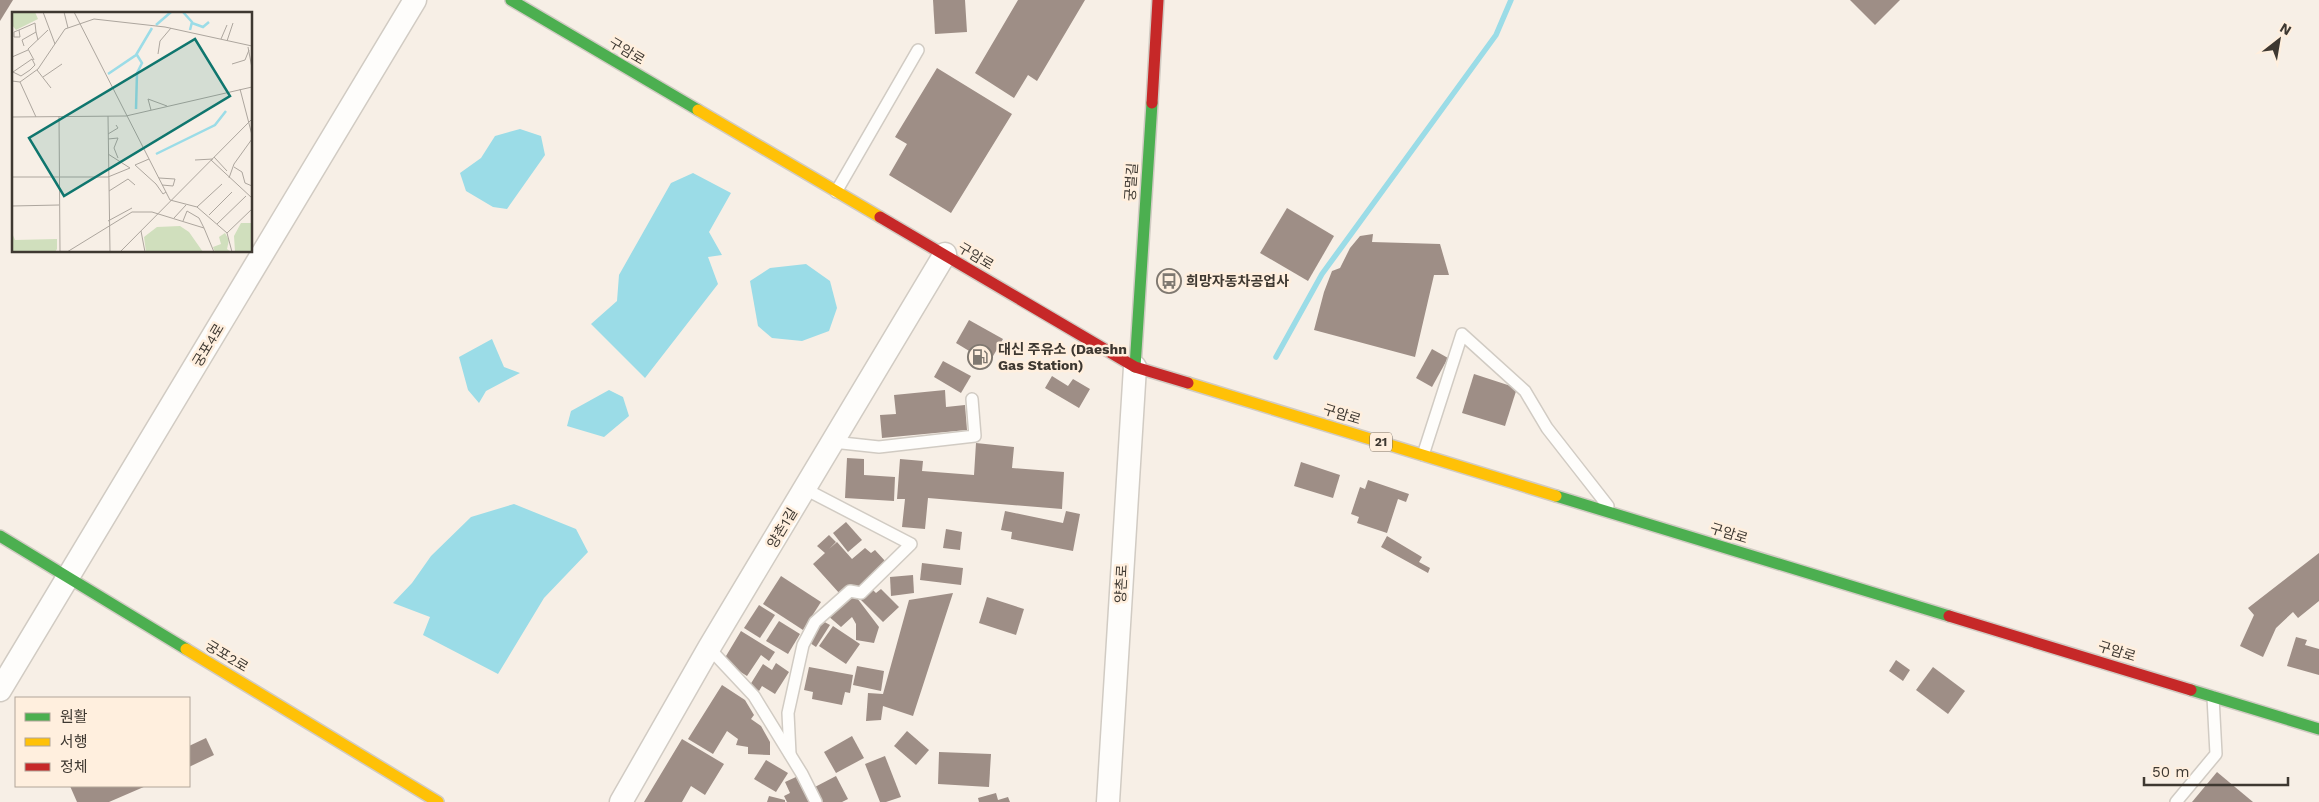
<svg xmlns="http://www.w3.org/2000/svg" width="2319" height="802" viewBox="0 0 2319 802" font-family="'Work Sans','Noto Sans KR',sans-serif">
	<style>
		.water { fill: #9bdce7 }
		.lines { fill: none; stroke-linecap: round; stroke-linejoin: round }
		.stream { stroke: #9bdce7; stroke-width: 5.5 }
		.building { fill: #9e8e86 }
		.lane-casing { stroke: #d1cbc3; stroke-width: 14 }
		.street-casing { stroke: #d1cbc3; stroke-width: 25 }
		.fast-casing { stroke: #d1cbc3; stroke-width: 14 }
		.slow-casing { stroke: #d1cbc3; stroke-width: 14 }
		.jam-casing { stroke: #d1cbc3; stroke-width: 14 }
		.lane { stroke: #fefdfb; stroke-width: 11 }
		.street { stroke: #fefdfb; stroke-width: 22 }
		.fast { stroke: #4caf50; stroke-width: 11 }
		.slow { stroke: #ffc107; stroke-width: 11 }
		.jam { stroke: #c62828; stroke-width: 11 }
		.labels { text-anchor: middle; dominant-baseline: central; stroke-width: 5; stroke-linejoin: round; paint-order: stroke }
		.shield { fill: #ffefde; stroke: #786f65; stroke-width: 1 }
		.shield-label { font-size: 12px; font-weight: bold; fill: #3e3831 }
		.street-label { font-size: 14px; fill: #3e3831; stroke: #ffefde }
		.poi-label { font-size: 14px; font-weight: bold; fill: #3e3831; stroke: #ffefde; text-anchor: start }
		.inset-river { fill: none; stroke: #9bdce7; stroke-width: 2.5 }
		.inset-road { fill: none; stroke: #ada69e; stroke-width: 1 }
		.view { fill: #0f766e; fill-opacity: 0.15; stroke: #0f766e; stroke-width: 2.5 }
		.inset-edge { fill: none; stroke: #3e3831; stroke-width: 2.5 }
	</style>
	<rect width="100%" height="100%" fill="#f7efe6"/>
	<g class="water">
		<polygon points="520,129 541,136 545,155 507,209 493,207 466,191 460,173 481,158 495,136"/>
		<polygon points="693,173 731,193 709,232 722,255 708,257 718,284 645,378 591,324 617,301 619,275 671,183"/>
		<polygon points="806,264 830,281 837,308 829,331 802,341 772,338 758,326 750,281 770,268"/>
		<polygon points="492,339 504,367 520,373 486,391 479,403 468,390 459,357"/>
		<polygon points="609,390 623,397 629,416 604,437 567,426 571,411"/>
		<polygon points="514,504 576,529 588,552 544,598 498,674 423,635 430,617 393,603 412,583 431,556 471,517"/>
	</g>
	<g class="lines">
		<polyline class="stream" points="1276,357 1322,274 1496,35 1511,0"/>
	</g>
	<g class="building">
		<polygon points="0,0 13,0 0,21"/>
		<polygon points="933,0 965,0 967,32 935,34"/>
		<polygon points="1018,0 1085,0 1037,81 1028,75 1014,98 975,73"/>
		<polygon points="1850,0 1900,0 1875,25"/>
		<polygon points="937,68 1012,114 951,213 889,175 907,144 895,137"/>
		<polygon points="1287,208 1334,236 1308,281 1260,253"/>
		<polygon points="1373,234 1372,242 1440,244 1449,275 1434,275 1415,357 1314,330 1324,292 1332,271 1340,268 1350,248 1360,236"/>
		<polygon points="969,320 1003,339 989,363 956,343"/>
		<polygon points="1432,349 1448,358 1432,387 1416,378"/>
		<polygon points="943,361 971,376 961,393 934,377"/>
		<polygon points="1474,374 1517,388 1505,426 1462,413"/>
		<polygon points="1052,376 1068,386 1073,379 1090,389 1079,408 1045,388"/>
		<polygon points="945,390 946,407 965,405 967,430 882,438 880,415 896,414 894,395"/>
		<polygon points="976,443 1014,447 1012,468 1064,472 1062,509 928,498 925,529 902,527 905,499 897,499 900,459 923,461 922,471 974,475"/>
		<polygon points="847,458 864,459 864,475 895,477 894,501 845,498"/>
		<polygon points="1301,462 1340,475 1333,498 1294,486"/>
		<polygon points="1368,480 1409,494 1406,502 1398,499 1387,533 1357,523 1359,517 1351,514 1360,487 1365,489"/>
		<polygon points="1005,511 1063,523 1066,511 1080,514 1073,551 1011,539 1012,532 1001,530"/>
		<polygon points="846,522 862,540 848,552 833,533"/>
		<polygon points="946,529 962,532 960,550 943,548"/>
		<polygon points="829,535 836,542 829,549 837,542 852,559 865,548 871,553 875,550 886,562 855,590 850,585 840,594 813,564 825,553 817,546"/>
		<polygon points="1387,536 1422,557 1419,562 1430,568 1428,573 1381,547"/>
		<polygon points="2319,553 2319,601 2298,618 2293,612 2276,628 2263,657 2240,646 2254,615 2248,608"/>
		<polygon points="922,563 963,568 961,585 920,580"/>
		<polygon points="913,575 914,593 891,596 890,577"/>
		<polygon points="781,576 821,602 803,630 763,604"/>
		<polygon points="871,588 876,593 881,589 899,607 883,622 860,599"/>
		<polygon points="953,593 913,716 883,706 881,720 866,721 868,693 883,694 909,600"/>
		<polygon points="854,594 879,627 874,643 856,640 856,624 852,617 841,627 827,615"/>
		<polygon points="987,597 1024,609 1016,635 979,623"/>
		<polygon points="759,605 775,615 760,638 744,628"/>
		<polygon points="821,620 830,625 816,647 807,641"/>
		<polygon points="779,621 800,634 788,654 766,641"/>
		<polygon points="833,626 860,644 846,664 819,646"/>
		<polygon points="741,631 775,652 769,661 761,655 747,676 723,661"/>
		<polygon points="2296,637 2307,640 2305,645 2319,649 2319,675 2287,666"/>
		<polygon points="1896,660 1910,670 1903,681 1889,671"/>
		<polygon points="776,663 789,672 775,694 762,686 759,691 750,685 763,664 772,670"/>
		<polygon points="857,666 884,671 881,691 853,685"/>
		<polygon points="809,667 853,675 850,693 845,692 842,705 812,699 813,692 804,690"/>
		<polygon points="1933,667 1965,691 1948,714 1916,690"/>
		<polygon points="722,685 745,700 754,715 751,719 761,726 770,742 770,755 748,754 748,747 736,745 738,739 727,731 713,754 688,739"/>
		<polygon points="907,731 929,750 916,765 894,746"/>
		<polygon points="852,736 864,758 836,773 824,752"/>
		<polygon points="206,738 214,755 189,767 189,746"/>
		<polygon points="682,739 724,764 705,795 691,786 682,802 644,802"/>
		<polygon points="939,752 991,754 989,787 938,784"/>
		<polygon points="885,756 901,797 886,802 880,802 865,764"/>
		<polygon points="766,760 788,773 776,792 754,779"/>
		<polygon points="2217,772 2253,802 2192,802"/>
		<polygon points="836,776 848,799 842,802 820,802 813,788"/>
		<polygon points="796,777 809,802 787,802 784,796 790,793 785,782"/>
		<polygon points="70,786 146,786 109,802 77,802"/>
		<polygon points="996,793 998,800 1008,797 1010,802 979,802 978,798"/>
		<polygon points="769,796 785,800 785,802 767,802"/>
	</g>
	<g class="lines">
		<defs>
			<g id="lane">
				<polyline points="836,192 918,50"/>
				<polyline points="833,442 879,447 975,436 972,399"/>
				<polyline points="1423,455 1462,334 1525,391 1547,428 1608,506"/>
				<polyline points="709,648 754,696 802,774 816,802"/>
				<polyline points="790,754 788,713 803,645 815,622 850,591 861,593 911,544 805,489"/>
				<polyline points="2176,802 2216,754 2213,697"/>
			</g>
			<g id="street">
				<polyline points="0,690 415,0"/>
				<polyline points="621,802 709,648 945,254"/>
				<polyline points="1108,802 1135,367"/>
			</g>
			<g id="fast">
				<polyline points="511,0 698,110"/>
				<polyline points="1135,367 1152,103"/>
				<polyline points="1556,496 1949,616"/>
				<polyline points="0,536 186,649"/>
				<polyline points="2191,690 2319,729"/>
			</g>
			<g id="slow">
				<polyline points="698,110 880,217"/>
				<polyline points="1188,383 1556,496"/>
				<polyline points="186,649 438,802"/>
			</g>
			<g id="jam">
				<polyline points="1152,103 1158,0"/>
				<polyline points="880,217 1135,367 1188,383"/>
				<polyline points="1949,616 2191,690"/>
			</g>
		</defs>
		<use href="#lane" class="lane-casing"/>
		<use href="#street" class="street-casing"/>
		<use href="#fast" class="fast-casing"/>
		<use href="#slow" class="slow-casing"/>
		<use href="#jam" class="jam-casing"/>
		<use href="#lane" class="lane"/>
		<use href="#street" class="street"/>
		<use href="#fast" class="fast"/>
		<use href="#slow" class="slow"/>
		<use href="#jam" class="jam"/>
	</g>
	<defs>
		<symbol id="bus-ring" viewBox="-11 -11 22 22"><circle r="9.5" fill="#ffefde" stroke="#7f7870" stroke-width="1.5"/><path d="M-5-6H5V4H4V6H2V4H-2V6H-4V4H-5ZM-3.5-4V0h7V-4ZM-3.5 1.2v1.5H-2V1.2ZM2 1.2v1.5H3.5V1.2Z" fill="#7f7870"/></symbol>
		<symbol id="fuel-ring" viewBox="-11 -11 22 22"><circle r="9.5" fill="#ffefde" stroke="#7f7870" stroke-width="1.5"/><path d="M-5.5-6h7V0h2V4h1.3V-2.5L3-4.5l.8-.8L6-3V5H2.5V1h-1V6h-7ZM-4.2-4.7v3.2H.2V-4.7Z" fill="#7f7870"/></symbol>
	</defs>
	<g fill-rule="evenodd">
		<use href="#bus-ring" x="1155" y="267" width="28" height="28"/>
		<use href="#fuel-ring" x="966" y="343" width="28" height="28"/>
	</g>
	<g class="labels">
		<rect class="shield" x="1370" y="432.5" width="22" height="19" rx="4"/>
		<g class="shield-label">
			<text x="1381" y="442">21</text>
		</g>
		<g class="street-label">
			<text transform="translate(627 51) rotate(31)">구암로</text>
			<text transform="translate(1131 182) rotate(-86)">궁멀길</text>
			<text transform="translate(976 256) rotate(31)">구암로</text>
			<text transform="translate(208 345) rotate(-59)">궁포4로</text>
			<text transform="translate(1342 414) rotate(17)">구암로</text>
			<text transform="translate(782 528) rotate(-59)">양촌1길</text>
			<text transform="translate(1729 533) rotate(17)">구암로</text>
			<text transform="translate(1121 584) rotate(-87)">양촌로</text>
			<text transform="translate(2117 651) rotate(17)">구암로</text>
			<text transform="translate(227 656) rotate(31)">궁포2로</text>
		</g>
		<g class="poi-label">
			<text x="1186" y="281">희망자동차공업사</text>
			<text x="998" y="349">대신 주유소 (Daeshn<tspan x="998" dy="16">Gas Station)</tspan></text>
		</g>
	</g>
	<g transform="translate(12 12)">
		<rect width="240" height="240" fill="#f7efe6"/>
		<path d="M0,0H23L26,7L4,18L0,13ZM229,211H240V240H223L222,224ZM168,214L177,220L191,240H134L132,225L145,215ZM0,221L3,228L45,227V237L43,240H0ZM213,221L217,228L215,237L219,240H203L201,235L209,232L207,225Z" fill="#d0dfbd"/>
		<path class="inset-river" d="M171,0L180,10L178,18M180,11L191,15L197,10M144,13L159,0M96,62L124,43L140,16M124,97L125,61L130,51L125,43M144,142L203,113L214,99"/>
		<path class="inset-road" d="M31,0L43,32M52,0L56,16M62,0L158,188L185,195L215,221L240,197M7,18L8,25H2V20L7,18L23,11L24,20M209,27L215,13M215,29L221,11M12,34L10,28L24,20L26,28M236,35L240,56M146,42L148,29L159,16M0,45L16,38M20,47L23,53L18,58L9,64L1,60ZM22,48L16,37L36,18M220,52L233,48L237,38M25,58L39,76M31,65L50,52M0,69L8,70L26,57L53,17L82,7L153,15L240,34M8,70L24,105M228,77L240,123M139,98L136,87L155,94M47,104L48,239M96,104L98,240M0,105L114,104L240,75M96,122L106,116L104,113M96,127L106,126L102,136L106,146M202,145L215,159M183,148L201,147M199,148L240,186M123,153L144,172L151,182L154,180M123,153L137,147M222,155L230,160L233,171L240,174M0,165H96L118,156L96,142M147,166L163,167L161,174L150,173M217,166L222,152L240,127M97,179L116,167L123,173M0,194L47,193M185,195L210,172M197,203L220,180M162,206L174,193M96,209L120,196M171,209L175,199L187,206L192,216M205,212L234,184M129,219L133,240M215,221L220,240M55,240L120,200H140L192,216L202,240M108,240L240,107"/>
		<path class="view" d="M183,27L218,84L52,184L17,126Z"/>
		<rect width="240" height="240" class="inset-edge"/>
	</g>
	<rect x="15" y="697" width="175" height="90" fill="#ffefde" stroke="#b2a699"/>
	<rect x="25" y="713" width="25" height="8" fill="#4caf50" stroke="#b2a699"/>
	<text x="60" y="722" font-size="15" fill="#3e3831">원활</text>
	<rect x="25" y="738" width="25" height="8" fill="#ffc107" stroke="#b2a699"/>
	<text x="60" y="747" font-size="15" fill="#3e3831">서행</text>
	<rect x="25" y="763" width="25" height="8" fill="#c62828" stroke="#b2a699"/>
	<text x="60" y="772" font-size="15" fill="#3e3831">정체</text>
	<g transform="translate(2279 40) rotate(31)" stroke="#ffefde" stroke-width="4" paint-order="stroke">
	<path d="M0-4L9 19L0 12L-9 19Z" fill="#3e3831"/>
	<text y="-8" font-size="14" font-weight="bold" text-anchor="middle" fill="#3e3831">N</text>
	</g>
	<path d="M2144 777v8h144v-8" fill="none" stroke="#3e3831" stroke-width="2.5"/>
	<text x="2152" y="777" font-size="15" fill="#3e3831" stroke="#ffefde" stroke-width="4" paint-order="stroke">50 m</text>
</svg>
